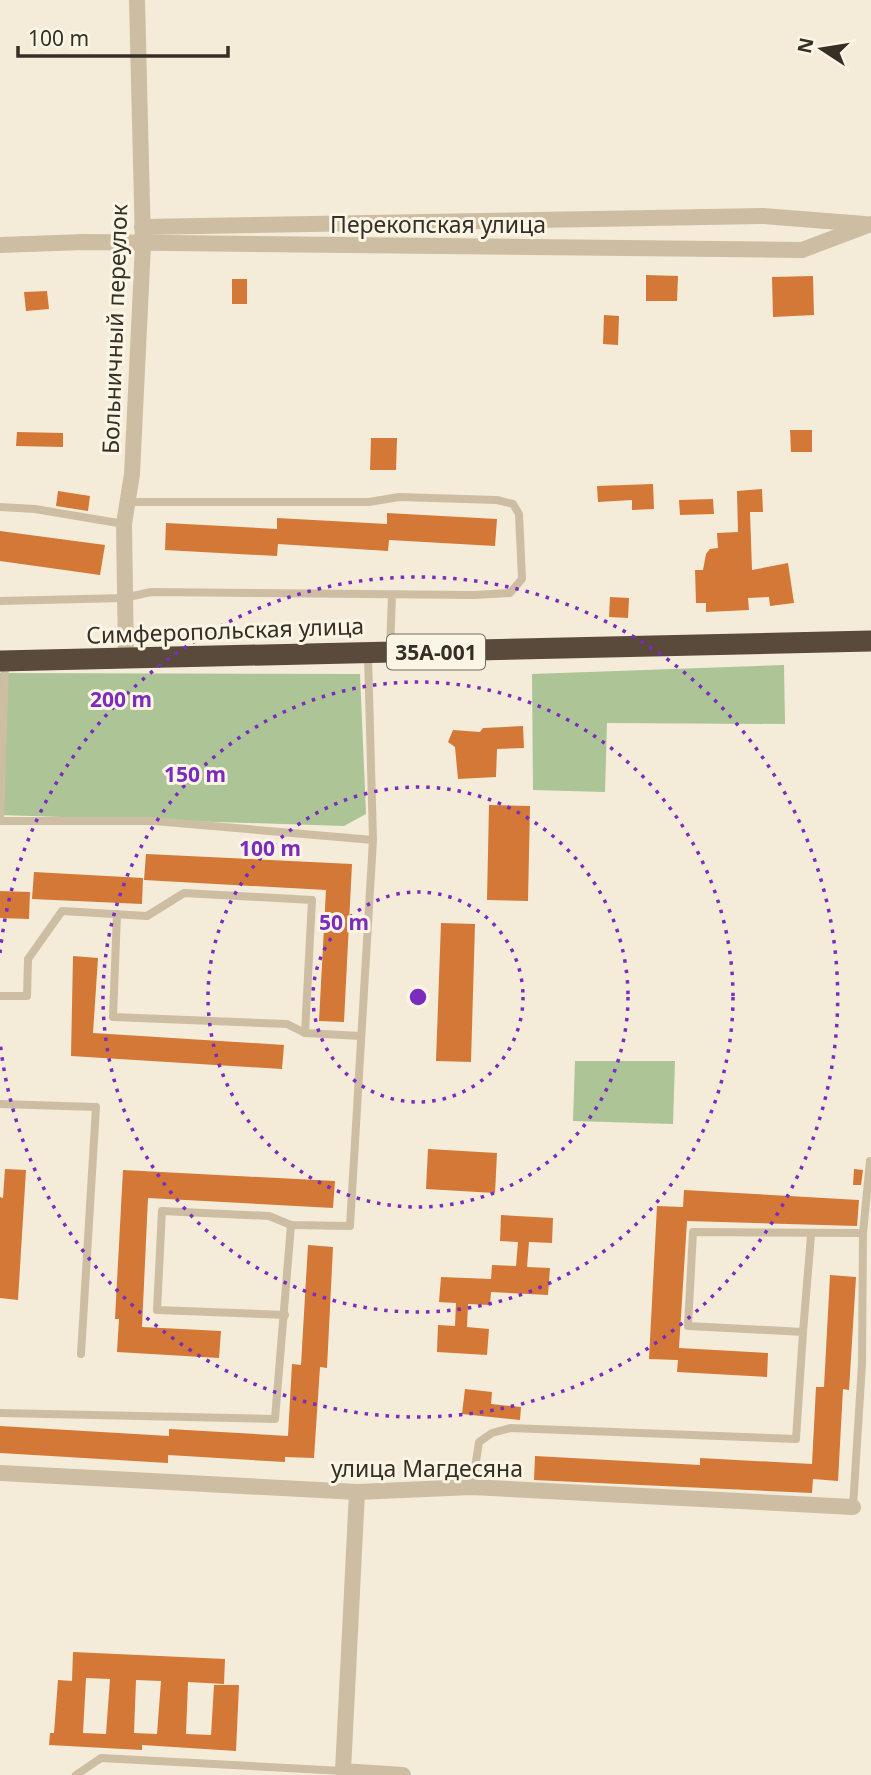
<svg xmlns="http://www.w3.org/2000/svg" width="871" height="1775" viewBox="0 0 871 1775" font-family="'Noto Sans',sans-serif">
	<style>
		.green { fill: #adc497 }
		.building { fill: #d37837; fill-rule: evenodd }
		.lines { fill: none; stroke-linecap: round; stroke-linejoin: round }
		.lane { stroke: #cdbea3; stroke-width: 8 }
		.street { stroke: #cdbea3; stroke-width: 16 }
		.highway { stroke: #594a3c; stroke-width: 21 }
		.ring { fill: none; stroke: #7b2cbf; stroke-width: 3.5; stroke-dasharray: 3.5 7 }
		.labels { text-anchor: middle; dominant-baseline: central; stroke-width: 6; stroke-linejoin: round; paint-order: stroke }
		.shield { fill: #fbf5e5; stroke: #726a5f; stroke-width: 2 }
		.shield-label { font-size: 21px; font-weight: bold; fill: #372e26 }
		.street-label { font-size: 23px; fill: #372e26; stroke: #fbf5e5 }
		.centre { fill: #7b2cbf; stroke: #fbf5e5; stroke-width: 3.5 }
		.ring-label { font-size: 21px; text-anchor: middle; font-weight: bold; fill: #7b2cbf; stroke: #fbf5e5; stroke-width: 6; stroke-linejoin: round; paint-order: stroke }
	</style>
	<rect width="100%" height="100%" fill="#f4ecd8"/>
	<g class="green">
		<polygon points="784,665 785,724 607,723 605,792 533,790 532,674"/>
		<polygon points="0,673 360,674 366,814 344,826 0,815"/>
		<polygon points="575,1061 675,1061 673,1124 573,1121"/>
	</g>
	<g class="building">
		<polygon points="646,275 678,276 677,301 646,301"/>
		<polygon points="813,276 814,315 773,317 772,277"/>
		<rect x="232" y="279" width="15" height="25"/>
		<polygon points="47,291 49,309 26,311 24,292"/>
		<polygon points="604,315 619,316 618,345 603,344"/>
		<polygon points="790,430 812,430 812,452 791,452"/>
		<polygon points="17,432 63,433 63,447 16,446"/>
		<polygon points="371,438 397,438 396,470 370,470"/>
		<polygon points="653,484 654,509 632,510 632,500 598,502 597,486"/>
		<polygon points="762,489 763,512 750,512 752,570 788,563 794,603 770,606 769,597 748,598 749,610 706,612 706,603 696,603 695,570 703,570 706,554 710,549 718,548 717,533 738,532 737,491"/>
		<polygon points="58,491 90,496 88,511 56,506"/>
		<polygon points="713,499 714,514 680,515 679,500"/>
		<polygon points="387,513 497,519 495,546 389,540 388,551 278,544 277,556 165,550 166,523 277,529 277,518 387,524"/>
		<polygon points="0,531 105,545 100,575 0,561"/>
		<polygon points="610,597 629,598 628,618 609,617"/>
		<polygon points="523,726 524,748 497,749 496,777 458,779 455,747 448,742 453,730 480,732 483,728"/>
		<polygon points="489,805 530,806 528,901 487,900"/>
		<polygon points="146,854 352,864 344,1022 319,1021 326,890 144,880"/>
		<polygon points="34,872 143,878 142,904 32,899"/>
		<polygon points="0,891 30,892 29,919 0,918"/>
		<polygon points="441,923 475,924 471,1062 436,1061"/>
		<polygon points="73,956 98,958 93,1033 284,1045 282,1069 71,1056"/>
		<polygon points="428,1149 497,1153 495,1193 426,1189"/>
		<polygon points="5,1169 26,1170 18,1300 0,1298 0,1197 3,1198"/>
		<polygon points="854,1169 863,1170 861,1185 853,1185"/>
		<polygon points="123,1170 335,1181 333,1208 148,1198 142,1327 221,1331 219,1358 117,1352 119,1319 115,1319"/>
		<polygon points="684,1190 859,1200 857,1226 687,1221 679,1348 768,1353 767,1377 677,1372 678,1360 649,1359 657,1206 683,1207"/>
		<polygon points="501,1215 553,1218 552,1243 529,1242 527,1267 550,1268 548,1295 491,1292 490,1305 468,1304 467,1327 489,1329 487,1355 437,1352 438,1325 455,1326 456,1303 439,1302 441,1277 491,1279 492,1265 516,1266 518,1242 500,1241"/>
		<polygon points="308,1245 333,1247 327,1368 320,1367 314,1458 285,1457 285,1462 168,1455 168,1463 0,1453 0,1426 169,1436 169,1429 288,1436 292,1364 301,1365"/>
		<polygon points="830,1275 856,1277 849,1390 843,1389 838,1481 813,1479 812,1493 534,1480 535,1456 700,1465 700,1458 812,1464 816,1387 824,1387"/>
		<polygon points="465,1389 492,1392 491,1404 521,1407 520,1420 462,1414"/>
		<path d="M73,1652L225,1659L224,1684L188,1682L186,1734L211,1735L214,1685H239L236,1751L142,1745V1750L49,1745L50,1733H54L58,1680L72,1681ZM86,1678L110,1679L106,1734L83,1733ZM136,1680L161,1681L157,1734L134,1733Z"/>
	</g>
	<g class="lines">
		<g class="lane">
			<polyline points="0,507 35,509 124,524"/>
			<polyline points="0,601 124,598 151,592 474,595 510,593 522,579 519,514 513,504 497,500 399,497 369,502 127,502"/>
			<polyline points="390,651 392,595"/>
			<polyline points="0,821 154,821 373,840"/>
			<polyline points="0,821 5,664"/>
			<polyline points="117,914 113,1017 287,1024 305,1033"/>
			<polyline points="0,996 27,996 28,959 62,911 147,916 184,893 312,900 305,1033 361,1036"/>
			<polyline points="0,1104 96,1107 81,1354"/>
			<polyline points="863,1233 870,1161"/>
			<polyline points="285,1315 157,1310 162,1211 269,1216 291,1225 350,1226 373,840 368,655"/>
			<polyline points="803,1332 811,1235"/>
			<polyline points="0,1413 275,1419 291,1225"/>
			<polyline points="472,1487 479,1442 492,1433 510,1428 796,1439 803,1332 688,1326 693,1232 863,1233 862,1364 853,1507"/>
			<polyline points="76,1775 101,1758 343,1771"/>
		</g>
		<g class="street">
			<polyline points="142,227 763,216 865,224"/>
			<polyline points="0,245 84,242 802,250 871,224"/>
			<polyline points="126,659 124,524 132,474 143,245 137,0"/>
			<polyline points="0,1473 357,1492 472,1487 853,1507"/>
			<polyline points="357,1492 343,1771 403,1775"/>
		</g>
		<polyline class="highway" points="0,661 871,641"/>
	</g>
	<g class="ring">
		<circle cx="418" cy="997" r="105"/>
		<circle cx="418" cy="997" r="210"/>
		<circle cx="418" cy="997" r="315"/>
		<path d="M0 953A420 420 0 1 1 0 1041"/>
	</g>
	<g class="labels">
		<rect class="shield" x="387" y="634.5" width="98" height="35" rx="5"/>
		<g class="shield-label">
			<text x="436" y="652">35А-001</text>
		</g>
		<g class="street-label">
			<text x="438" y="224">Перекопская улица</text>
			<text transform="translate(114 329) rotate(-88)">Больничный переулок</text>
			<text transform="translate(225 630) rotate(-2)">Симферопольская улица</text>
			<text x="427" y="1468">улица Магдесяна</text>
		</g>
	</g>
	<circle cx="418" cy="997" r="10" class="centre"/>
	<g class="ring-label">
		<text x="121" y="707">200 m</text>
		<text x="195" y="782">150 m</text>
		<text x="270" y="856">100 m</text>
		<text x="344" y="930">50 m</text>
	</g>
	<g transform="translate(822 49) rotate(282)" stroke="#fbf5e5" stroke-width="5" paint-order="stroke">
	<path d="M0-5L12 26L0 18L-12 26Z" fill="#372e26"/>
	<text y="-10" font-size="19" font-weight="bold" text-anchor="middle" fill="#372e26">N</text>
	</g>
	<path d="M18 46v10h210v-10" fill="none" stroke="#372e26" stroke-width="3.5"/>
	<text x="28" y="46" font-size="21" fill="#372e26" stroke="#fbf5e5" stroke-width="5" paint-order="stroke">100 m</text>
</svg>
